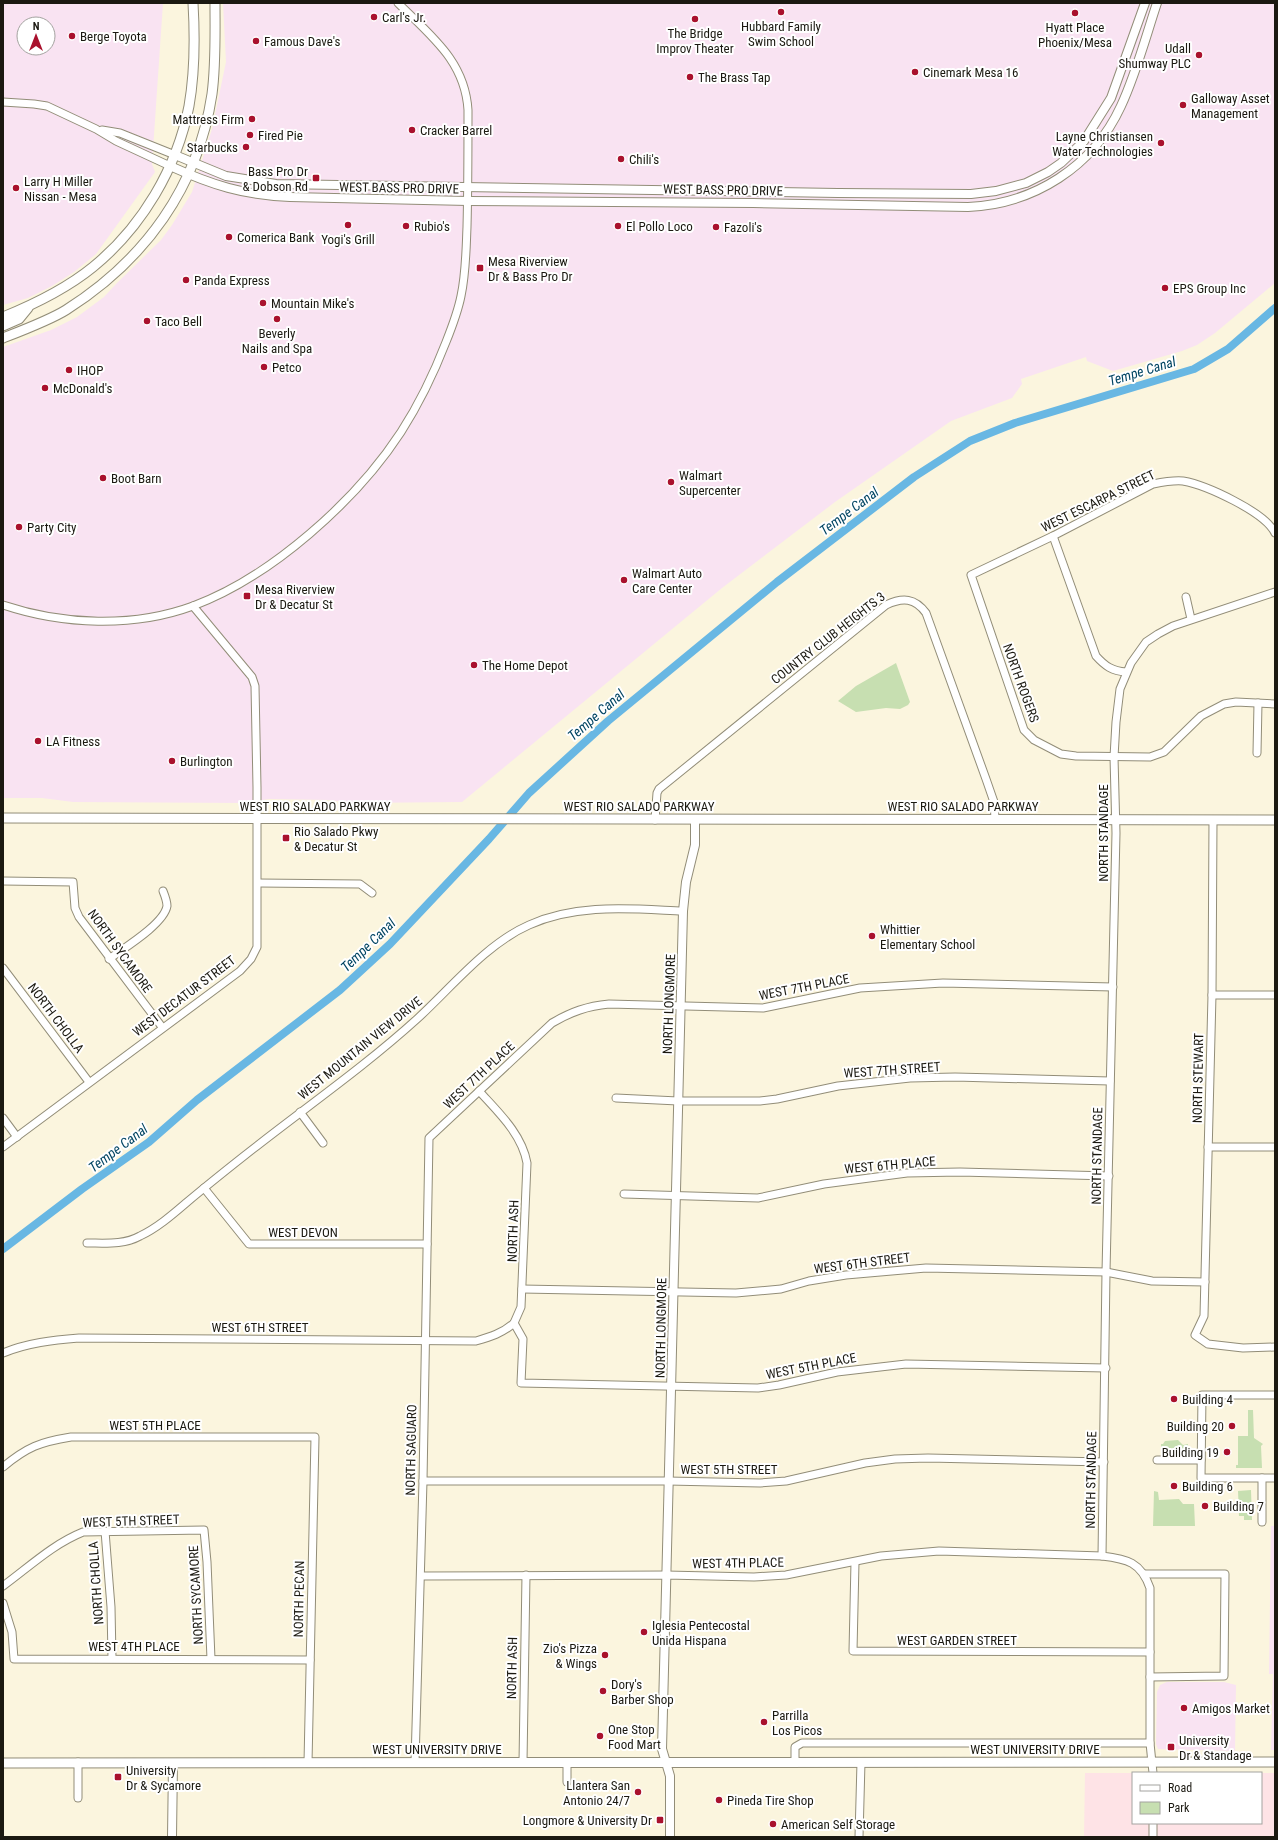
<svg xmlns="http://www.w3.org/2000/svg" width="1278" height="1840" viewBox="0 0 1278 1840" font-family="'Roboto Condensed',sans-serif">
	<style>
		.commercial { fill: #f9e3f2; fill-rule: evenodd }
		.industrial { fill: #fee3e6; fill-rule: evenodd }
		.green { fill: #c7dfb1 }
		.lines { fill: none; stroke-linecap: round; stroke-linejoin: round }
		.canal { stroke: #68b7e3; stroke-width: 8 }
		.minor-casing { stroke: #928d78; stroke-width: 9 }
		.tertiary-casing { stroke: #928d78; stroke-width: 10 }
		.secondary-casing { stroke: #928d78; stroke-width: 11 }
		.minor { stroke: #fff; stroke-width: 7 }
		.tertiary { stroke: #fff; stroke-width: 8 }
		.secondary { stroke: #fff; stroke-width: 9 }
		.poi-dot { fill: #a9112d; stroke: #fff; stroke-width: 1.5 }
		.labels { text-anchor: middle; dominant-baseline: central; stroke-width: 4; stroke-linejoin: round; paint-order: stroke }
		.poi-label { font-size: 13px; fill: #1b1911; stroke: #fff; text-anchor: start }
		.street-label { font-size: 13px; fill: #1b1911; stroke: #fff }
		.water-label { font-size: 14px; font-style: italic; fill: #004462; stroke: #fff }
	</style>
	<rect width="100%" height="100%" fill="#fbf5de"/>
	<g class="commercial">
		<path d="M3,3H163L152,164L155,172L96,254L74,272L52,286L28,298L3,305ZM24,24H48V48H24Z"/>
		<polygon points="223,3 1275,3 1275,283 1215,333 1197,345 1182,351 1113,371 1087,361 1086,357 1021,379 1022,384 1012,398 951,421 835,502 722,588 462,802 350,803 330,800 269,799 243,803 73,802 42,798 3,798 3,347 51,330 77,317 104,297 116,284 161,240 172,225 192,192 212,129 226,62"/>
		<polygon points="1271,1526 1275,1526 1275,1750 1271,1750 1273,1674 1269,1674"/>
		<polygon points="1167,1682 1224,1682 1236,1685 1235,1751 1158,1749 1156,1744 1157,1692 1160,1685"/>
	</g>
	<path class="industrial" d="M1085,1773H1275V1837H1084ZM1133,1773H1261V1823H1133Z"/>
	<g class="green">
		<polygon points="896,663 910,702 908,705 900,709 886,708 856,712 838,701 856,686"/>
		<polygon points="1248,1410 1253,1410 1254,1438 1263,1444 1261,1446 1262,1468 1236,1468 1236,1465 1238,1465 1238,1436 1248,1436"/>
		<polygon points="1178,1440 1183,1445 1188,1444 1188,1449 1161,1450 1161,1444 1163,1444 1165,1441"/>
		<polygon points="1251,1490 1252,1520 1244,1520 1244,1516 1239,1516 1238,1491"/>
		<polygon points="1154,1491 1158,1492 1159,1500 1179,1499 1183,1504 1194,1504 1195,1526 1153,1526"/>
	</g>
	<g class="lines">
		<polyline class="canal" points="3,1249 82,1189 149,1142 197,1100 340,990 390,944 489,839 529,793 608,721 777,582 914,477 970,441 1015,423 1194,369 1228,349 1275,308"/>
		<defs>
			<g id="minor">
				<polyline points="3,102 34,104 47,106 96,129 116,141 170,166"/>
				<polyline points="102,130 120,133 175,155"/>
				<path d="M1275,533C1265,512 1206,485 1183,481C1173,480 1163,482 1153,484L1053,536L971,575L1024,730L1034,740L1061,754L1076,756L1150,757L1164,752L1201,716L1224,704L1236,702L1275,704"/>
				<path d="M1053,536L1096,656C1105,666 1112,671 1126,672"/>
				<polyline points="1186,597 1191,619"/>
				<path d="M3,605C63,625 133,628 193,606C271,577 356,501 401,432C419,404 434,373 446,342C452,327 458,311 461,296C466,273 466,250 467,227C468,188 468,149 468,110C465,61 431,36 398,3"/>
				<polyline points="1257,753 1258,703"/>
				<path d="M655,820L657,793L659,789L886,605C903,597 915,598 926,613L986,779L994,802L995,819"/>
				<polyline points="1213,820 1212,995 1204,1316 1195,1335 1208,1344 1243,1348 1275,1347"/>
				<polyline points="3,881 73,882 75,908 79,917 162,1027"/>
				<polyline points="258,883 360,884 372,893"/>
				<path d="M109,959C124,948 164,924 167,906C167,902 165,896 163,891"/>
				<polyline points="3,968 89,1082"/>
				<polyline points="1212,995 1275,995"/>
				<path d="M479,1091C498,1112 522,1134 527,1163L521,1307L514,1323L523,1339L521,1383L758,1388L779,1385L837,1372L906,1364L1106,1368"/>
				<polyline points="616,1098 678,1101 760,1101 777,1099 838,1086 910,1078 955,1077 1110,1081"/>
				<polyline points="300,1112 323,1143"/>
				<polyline points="3,1118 17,1137"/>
				<polyline points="3,1147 240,971 251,959 257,947 257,787 255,686 252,677 193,606"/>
				<polyline points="1208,1147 1275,1147"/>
				<polyline points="204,1188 249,1244 427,1244"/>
				<polyline points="624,1194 758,1198 824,1184 907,1173 960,1172 1109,1176"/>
				<path d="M87,1243C105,1243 124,1245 140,1236C157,1228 172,1215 186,1203C205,1187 225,1171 244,1156C302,1110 363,1068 417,1019C451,988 486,944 529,925C577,903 632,909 683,911"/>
				<polyline points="522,1289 736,1293 781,1289 809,1281 846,1275 926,1268 1106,1272 1152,1281 1205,1282"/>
				<path d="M3,1353C27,1343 53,1340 79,1338L476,1341C490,1337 503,1333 514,1323"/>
				<polyline points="1275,1395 1202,1395 1201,1478 1275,1478"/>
				<polyline points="1157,1460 1201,1460"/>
				<path d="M3,1467C27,1447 40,1442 71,1437H315L308,1763"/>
				<polyline points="1262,1478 1262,1522"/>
				<polyline points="423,1481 668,1481 760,1483 786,1481 865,1463 895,1459 928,1458 1104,1462"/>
				<polyline points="105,1531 111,1607 112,1658"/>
				<polyline points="855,1562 853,1651 1150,1652"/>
				<polyline points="1145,1574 1225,1574 1224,1676 1150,1677"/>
				<polyline points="421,1576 666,1575 754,1577 786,1575 881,1556 939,1551 1102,1556"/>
				<path d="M3,1586C29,1567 53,1544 83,1532L204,1530L207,1562L211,1659"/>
				<polyline points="3,1603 12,1632 14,1659 310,1660"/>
				<polyline points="78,1762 78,1798"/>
				<path d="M415,1762L423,1481L429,1138L552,1023C571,1012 587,1006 609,1004L763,1008L860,988L943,983L1113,987"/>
				<polyline points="523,1762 526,1575"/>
				<polyline points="567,1762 567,1782"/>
				<polyline points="795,1762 795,1747 802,1743 1150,1743"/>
				<path d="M1153,1773L1150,1743V1588C1141,1562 1127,1559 1102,1556L1106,1272L1116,833L1114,757L1116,722L1120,689L1131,663L1146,642L1158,634L1173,626L1275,592"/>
				<polyline points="859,1837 861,1762"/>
				<polyline points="1153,1837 1153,1823"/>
			</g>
			<g id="tertiary">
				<polyline points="175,155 226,176 276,184 838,193 971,194 996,191 1026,183 1048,172 1061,163 1084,141 1111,98 1145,3"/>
				<path d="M170,166C212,185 243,195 290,197L468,201L753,203L968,207C1034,204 1093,167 1121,106C1136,74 1146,36 1157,3"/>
				<polyline points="172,1837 173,1763"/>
				<polyline points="670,1837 670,1776 662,1749 683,911 686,882 695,845 695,819"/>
			</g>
			<g id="secondary">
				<path d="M3,317C35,304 66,289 93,267C142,227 177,168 189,106C195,72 195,37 193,3"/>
				<polyline points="3,326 19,319 28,308"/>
				<path d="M3,338C21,331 50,320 66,310C145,260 198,187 212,94C216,64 215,33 215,3"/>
				<polyline points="3,818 1275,820"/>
				<polyline points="3,1763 1275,1762"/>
			</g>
		</defs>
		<use href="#minor" class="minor-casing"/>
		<use href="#tertiary" class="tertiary-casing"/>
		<use href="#secondary" class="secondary-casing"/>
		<use href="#minor" class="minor"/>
		<use href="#tertiary" class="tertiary"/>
		<use href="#secondary" class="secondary"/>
	</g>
	<g class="poi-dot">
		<circle cx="781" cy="12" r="4"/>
		<circle cx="1075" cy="13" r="4"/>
		<circle cx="374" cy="17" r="4"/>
		<circle cx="695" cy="19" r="4"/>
		<circle cx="72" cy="36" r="4"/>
		<circle cx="256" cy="41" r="4"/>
		<circle cx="1199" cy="55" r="4"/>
		<circle cx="915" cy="72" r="4"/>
		<circle cx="690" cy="77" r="4"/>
		<circle cx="1183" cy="105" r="4"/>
		<circle cx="252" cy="119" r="4"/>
		<circle cx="412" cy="130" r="4"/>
		<circle cx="250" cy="135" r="4"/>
		<circle cx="1161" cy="143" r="4"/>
		<circle cx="246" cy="147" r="4"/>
		<circle cx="621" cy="159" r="4"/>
		<rect x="312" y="174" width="8" height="8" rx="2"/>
		<circle cx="16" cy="188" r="4"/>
		<circle cx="348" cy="225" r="4"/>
		<circle cx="406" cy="226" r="4"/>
		<circle cx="618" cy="226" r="4"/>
		<circle cx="716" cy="227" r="4"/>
		<circle cx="229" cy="237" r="4"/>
		<rect x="476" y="264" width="8" height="8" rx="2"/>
		<circle cx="186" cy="280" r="4"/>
		<circle cx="1165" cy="288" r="4"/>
		<circle cx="263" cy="303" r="4"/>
		<circle cx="277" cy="319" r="4"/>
		<circle cx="147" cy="321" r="4"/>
		<circle cx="264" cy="367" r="4"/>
		<circle cx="69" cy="370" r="4"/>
		<circle cx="45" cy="388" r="4"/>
		<circle cx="103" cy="478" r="4"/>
		<circle cx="671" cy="482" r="4"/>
		<circle cx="19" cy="527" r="4"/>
		<circle cx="624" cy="580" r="4"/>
		<rect x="243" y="592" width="8" height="8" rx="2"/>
		<circle cx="474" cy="665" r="4"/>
		<circle cx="38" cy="741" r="4"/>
		<circle cx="172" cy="761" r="4"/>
		<rect x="282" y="834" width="8" height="8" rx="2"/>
		<circle cx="872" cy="936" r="4"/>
		<circle cx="1174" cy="1399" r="4"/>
		<circle cx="1232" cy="1426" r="4"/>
		<circle cx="1227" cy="1452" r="4"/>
		<circle cx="1174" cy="1486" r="4"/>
		<circle cx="1205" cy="1506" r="4"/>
		<circle cx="644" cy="1632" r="4"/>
		<circle cx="605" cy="1655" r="4"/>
		<circle cx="603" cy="1691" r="4"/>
		<circle cx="1184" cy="1708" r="4"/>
		<circle cx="764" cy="1722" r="4"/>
		<circle cx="600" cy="1736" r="4"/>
		<rect x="1167" y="1743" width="8" height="8" rx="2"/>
		<rect x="114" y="1773" width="8" height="8" rx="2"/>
		<circle cx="638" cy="1792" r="4"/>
		<circle cx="719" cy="1800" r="4"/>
		<rect x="656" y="1816" width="8" height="8" rx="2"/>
		<circle cx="773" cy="1824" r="4"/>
	</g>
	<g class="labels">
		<g class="poi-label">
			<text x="382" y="17">Carl's Jr.</text>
			<text x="781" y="26" text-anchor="middle">Hubbard Family<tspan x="781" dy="15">Swim School</tspan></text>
			<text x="1075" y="27" text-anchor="middle">Hyatt Place<tspan x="1075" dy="15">Phoenix/Mesa</tspan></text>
			<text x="695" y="33" text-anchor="middle">The Bridge<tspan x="695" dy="15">Improv Theater</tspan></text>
			<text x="80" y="36">Berge Toyota</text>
			<text x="264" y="41">Famous Dave's</text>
			<text x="1191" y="48" text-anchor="end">Udall<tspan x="1191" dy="15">Shumway PLC</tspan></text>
			<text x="923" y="72">Cinemark Mesa 16</text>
			<text x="698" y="77">The Brass Tap</text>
			<text x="1191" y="98">Galloway Asset<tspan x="1191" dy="15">Management</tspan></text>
			<text x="244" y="119" text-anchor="end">Mattress Firm</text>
			<text x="420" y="130">Cracker Barrel</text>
			<text x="258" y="135">Fired Pie</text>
			<text x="1153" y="136" text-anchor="end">Layne Christiansen<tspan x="1153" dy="15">Water Technologies</tspan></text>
			<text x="238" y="147" text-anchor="end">Starbucks</text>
			<text x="629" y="159">Chili's</text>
			<text x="308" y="171" text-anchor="end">Bass Pro Dr<tspan x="308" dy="15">&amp; Dobson Rd</tspan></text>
			<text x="24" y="181">Larry H Miller<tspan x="24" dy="15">Nissan - Mesa</tspan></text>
			<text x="414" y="226">Rubio's</text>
			<text x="626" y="226">El Pollo Loco</text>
			<text x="724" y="227">Fazoli's</text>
			<text x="237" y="237">Comerica Bank</text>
			<text x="348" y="239" text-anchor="middle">Yogi's Grill</text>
			<text x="488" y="261">Mesa Riverview<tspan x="488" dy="15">Dr &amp; Bass Pro Dr</tspan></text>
			<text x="194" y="280">Panda Express</text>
			<text x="1173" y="288">EPS Group Inc</text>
			<text x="271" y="303">Mountain Mike's</text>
			<text x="155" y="321">Taco Bell</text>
			<text x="277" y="333" text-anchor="middle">Beverly<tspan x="277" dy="15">Nails and Spa</tspan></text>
			<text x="272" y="367">Petco</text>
			<text x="77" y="370">IHOP</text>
			<text x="53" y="388">McDonald's</text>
			<text x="679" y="475">Walmart<tspan x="679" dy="15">Supercenter</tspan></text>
			<text x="111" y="478">Boot Barn</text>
			<text x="27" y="527">Party City</text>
			<text x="632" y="573">Walmart Auto<tspan x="632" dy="15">Care Center</tspan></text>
			<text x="255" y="589">Mesa Riverview<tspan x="255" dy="15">Dr &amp; Decatur St</tspan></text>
			<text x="482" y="665">The Home Depot</text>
			<text x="46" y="741">LA Fitness</text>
			<text x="180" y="761">Burlington</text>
			<text x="294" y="831">Rio Salado Pkwy<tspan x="294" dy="15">&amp; Decatur St</tspan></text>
			<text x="880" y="929">Whittier<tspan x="880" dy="15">Elementary School</tspan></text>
			<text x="1182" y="1399">Building 4</text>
			<text x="1224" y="1426" text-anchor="end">Building 20</text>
			<text x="1219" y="1452" text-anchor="end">Building 19</text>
			<text x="1182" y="1486">Building 6</text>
			<text x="1213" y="1506">Building 7</text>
			<text x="652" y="1625">Iglesia Pentecostal<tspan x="652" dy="15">Unida Hispana</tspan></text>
			<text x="597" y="1648" text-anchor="end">Zio's Pizza<tspan x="597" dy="15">&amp; Wings</tspan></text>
			<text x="611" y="1684">Dory's<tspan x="611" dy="15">Barber Shop</tspan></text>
			<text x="1192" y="1708">Amigos Market</text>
			<text x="772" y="1715">Parrilla<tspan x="772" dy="15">Los Picos</tspan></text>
			<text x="608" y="1729">One Stop<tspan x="608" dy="15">Food Mart</tspan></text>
			<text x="1179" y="1740">University<tspan x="1179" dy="15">Dr &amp; Standage</tspan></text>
			<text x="126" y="1770">University<tspan x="126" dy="15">Dr &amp; Sycamore</tspan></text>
			<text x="630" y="1785" text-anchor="end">Llantera San<tspan x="630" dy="15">Antonio 24/7</tspan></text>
			<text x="727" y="1800">Pineda Tire Shop</text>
			<text x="652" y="1820" text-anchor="end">Longmore &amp; University Dr</text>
			<text x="781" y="1824">American Self Storage</text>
		</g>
		<g class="street-label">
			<text transform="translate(399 188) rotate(1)">WEST BASS PRO DRIVE</text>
			<text transform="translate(723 190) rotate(1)">WEST BASS PRO DRIVE</text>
			<text transform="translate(1098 501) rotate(-26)">WEST ESCARPA STREET</text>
			<text transform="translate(828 638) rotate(-38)">COUNTRY CLUB HEIGHTS 3</text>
			<text transform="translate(1021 683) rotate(70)">NORTH ROGERS</text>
			<text x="315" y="806">WEST RIO SALADO PARKWAY</text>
			<text x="639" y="806">WEST RIO SALADO PARKWAY</text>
			<text x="963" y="806">WEST RIO SALADO PARKWAY</text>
			<text transform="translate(1103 833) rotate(-90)">NORTH STANDAGE</text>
			<text transform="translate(120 951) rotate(54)">NORTH SYCAMORE</text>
			<text transform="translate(804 987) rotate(-11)">WEST 7TH PLACE</text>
			<text transform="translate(184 996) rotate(-37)">WEST DECATUR STREET</text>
			<text transform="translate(669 1004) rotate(-88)">NORTH LONGMORE</text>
			<text transform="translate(56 1018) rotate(53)">NORTH CHOLLA</text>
			<text transform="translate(360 1048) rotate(-39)">WEST MOUNTAIN VIEW DRIVE</text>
			<text transform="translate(892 1070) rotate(-4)">WEST 7TH STREET</text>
			<text transform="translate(479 1075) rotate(-43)">WEST 7TH PLACE</text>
			<text transform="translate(1198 1078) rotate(-89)">NORTH STEWART</text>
			<text transform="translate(1097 1156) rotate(-89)">NORTH STANDAGE</text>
			<text transform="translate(890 1165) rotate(-5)">WEST 6TH PLACE</text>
			<text transform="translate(513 1231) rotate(-88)">NORTH ASH</text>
			<text x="303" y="1232">WEST DEVON</text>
			<text transform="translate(862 1263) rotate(-7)">WEST 6TH STREET</text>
			<text x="260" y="1327">WEST 6TH STREET</text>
			<text transform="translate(661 1328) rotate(-89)">NORTH LONGMORE</text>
			<text transform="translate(811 1366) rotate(-11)">WEST 5TH PLACE</text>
			<text x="155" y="1425">WEST 5TH PLACE</text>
			<text transform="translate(411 1450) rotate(-89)">NORTH SAGUARO</text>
			<text x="729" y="1469">WEST 5TH STREET</text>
			<text transform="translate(1091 1480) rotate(-89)">NORTH STANDAGE</text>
			<text transform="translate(131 1521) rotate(-2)">WEST 5TH STREET</text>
			<text transform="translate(738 1563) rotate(-1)">WEST 4TH PLACE</text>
			<text transform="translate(96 1583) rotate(-94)">NORTH CHOLLA</text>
			<text transform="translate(196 1595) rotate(-93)">NORTH SYCAMORE</text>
			<text transform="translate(299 1599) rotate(-89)">NORTH PECAN</text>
			<text x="957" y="1640">WEST GARDEN STREET</text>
			<text x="134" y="1646">WEST 4TH PLACE</text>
			<text transform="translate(512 1668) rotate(-89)">NORTH ASH</text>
			<text x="437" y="1749">WEST UNIVERSITY DRIVE</text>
			<text x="1035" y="1749">WEST UNIVERSITY DRIVE</text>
		</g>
		<g class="water-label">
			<text transform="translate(1142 371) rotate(-17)">Tempe Canal</text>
			<text transform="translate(849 511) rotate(-37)">Tempe Canal</text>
			<text transform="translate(596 715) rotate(-41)">Tempe Canal</text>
			<text transform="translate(368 945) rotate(-44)">Tempe Canal</text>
			<text transform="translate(118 1148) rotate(-37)">Tempe Canal</text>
		</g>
	</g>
	<rect width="1278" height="1840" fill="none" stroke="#1b1911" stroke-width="8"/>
	<rect x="1132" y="1772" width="130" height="52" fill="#ffffff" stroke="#a4a3a0"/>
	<rect x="1140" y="1785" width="20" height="6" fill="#ffffff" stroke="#a4a3a0"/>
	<text x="1168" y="1792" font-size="12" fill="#1b1911">Road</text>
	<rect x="1140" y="1802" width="20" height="12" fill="#c7dfb1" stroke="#a4a3a0"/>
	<text x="1168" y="1812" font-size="12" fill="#1b1911">Park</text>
	<g transform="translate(36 36)"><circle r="19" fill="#ffffff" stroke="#a4a3a0"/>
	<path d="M0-3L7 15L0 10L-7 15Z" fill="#a9112d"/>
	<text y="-6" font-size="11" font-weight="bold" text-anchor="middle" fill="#1b1911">N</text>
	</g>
</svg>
